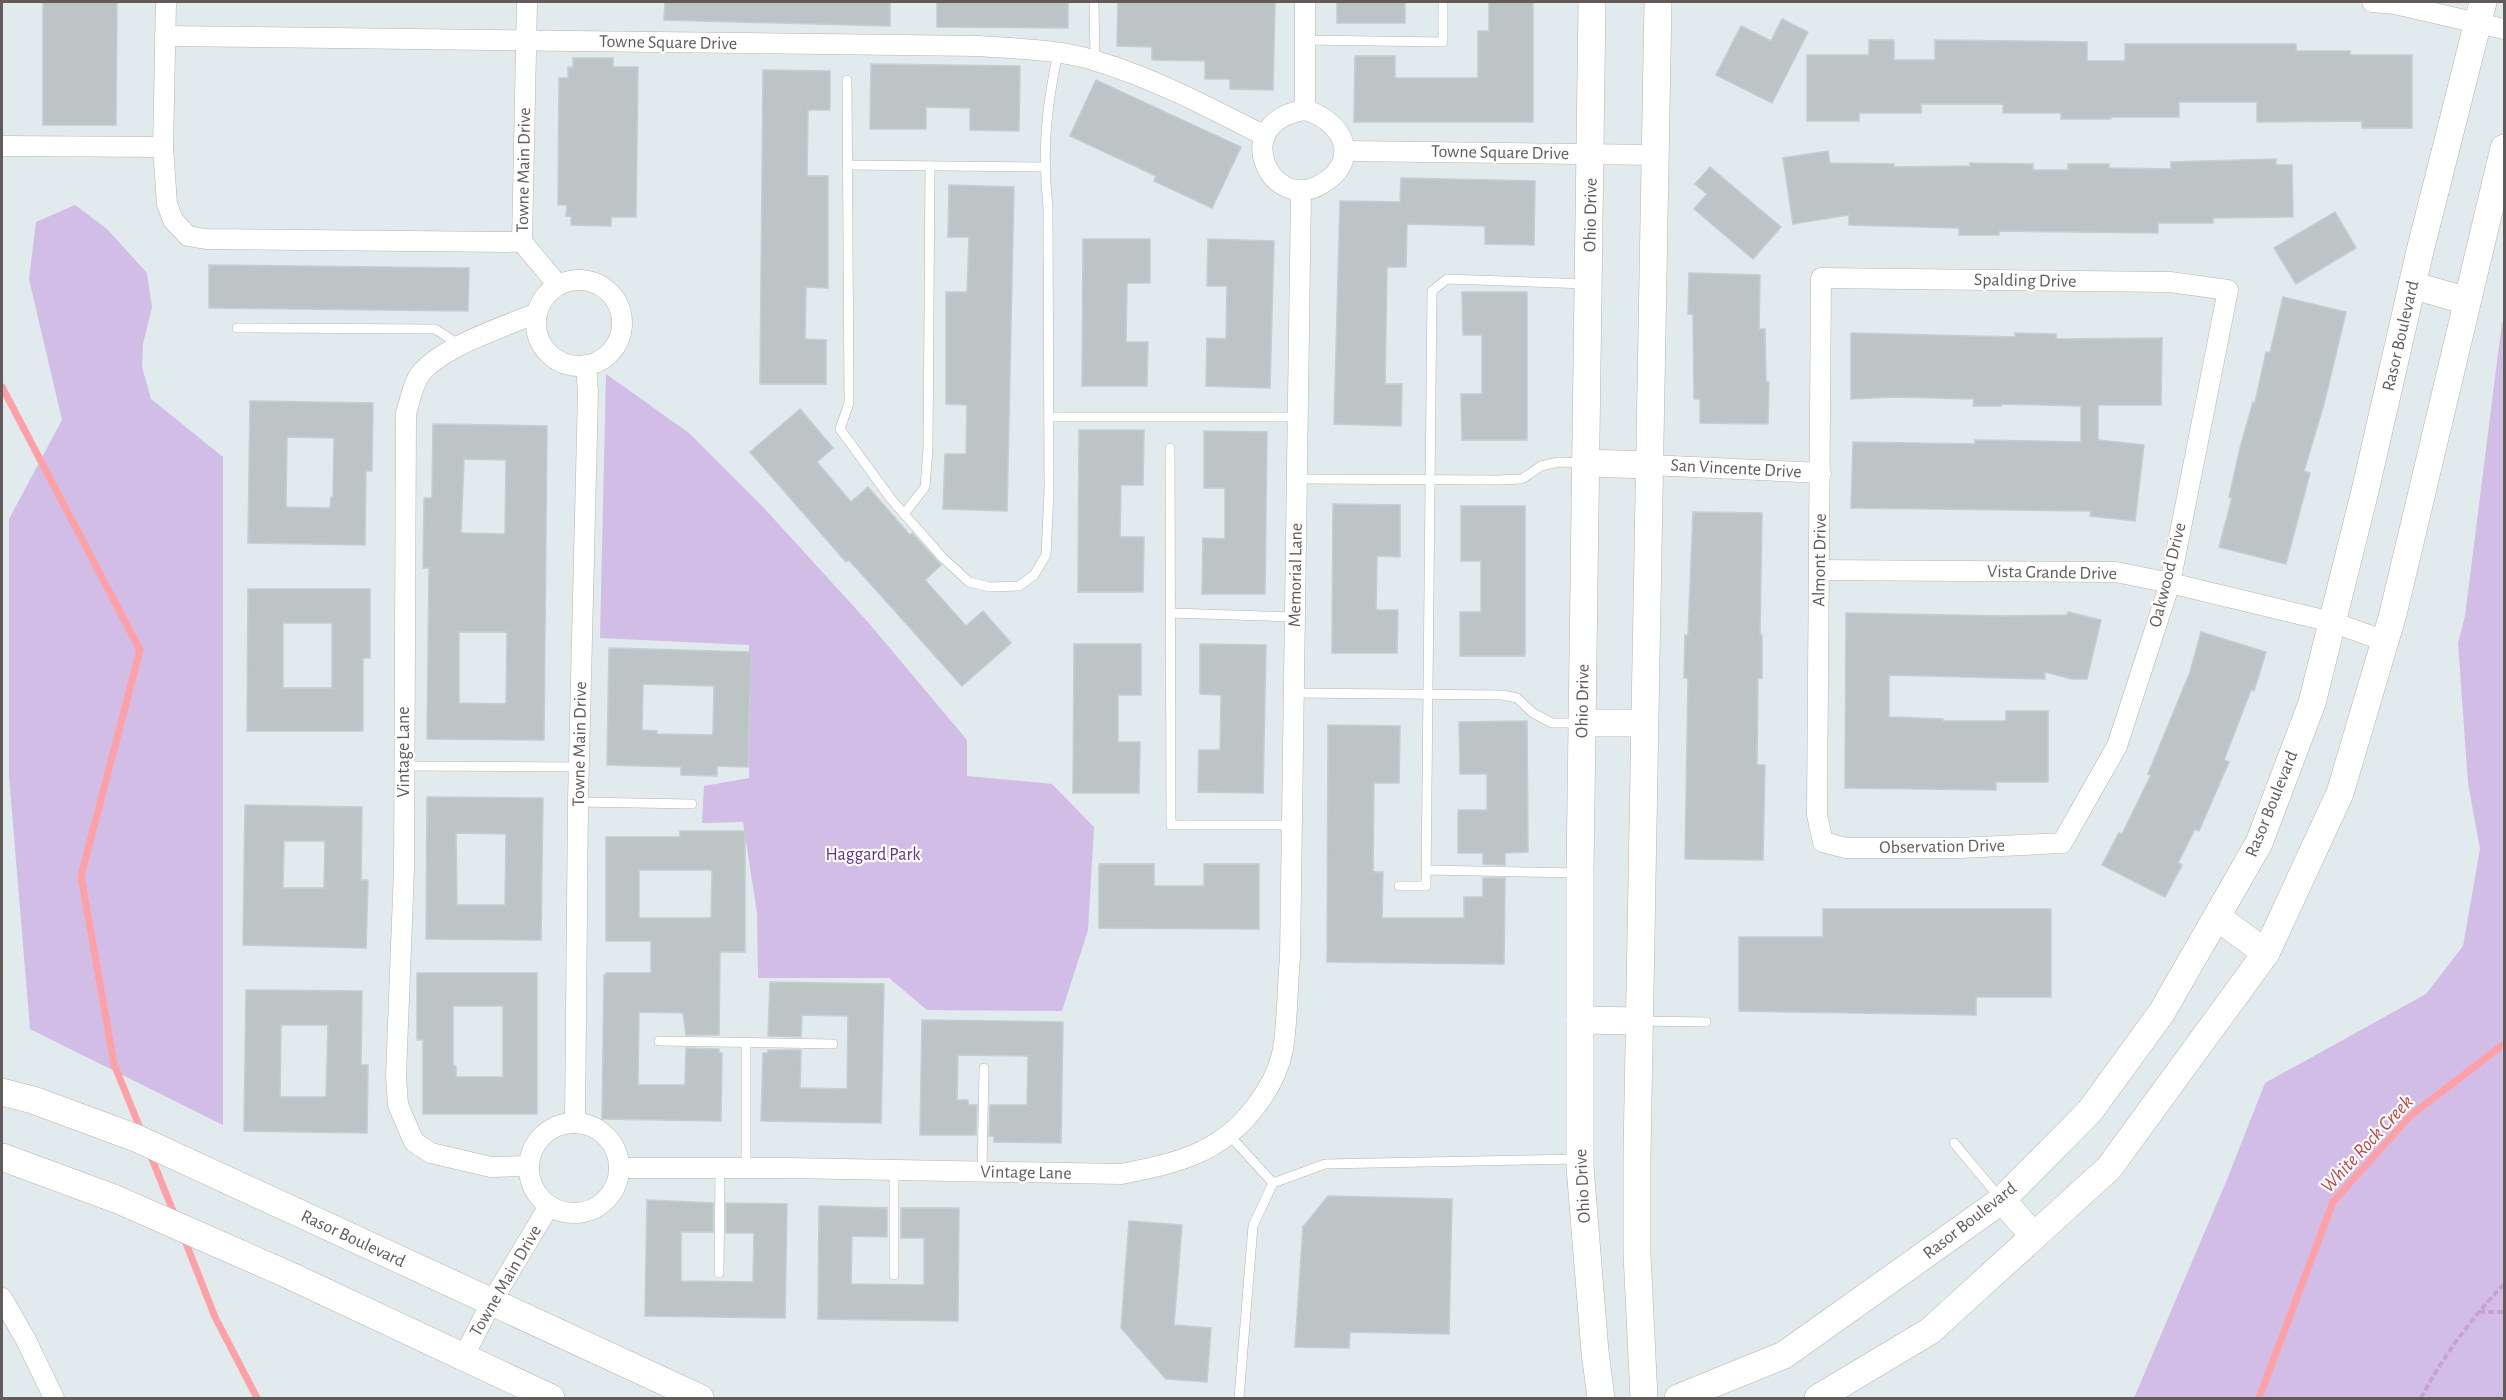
<svg xmlns="http://www.w3.org/2000/svg" width="2506" height="1400" viewBox="0 0 2506 1400" font-family="'Alegreya Sans',sans-serif">
	<style>
		.green { fill: #d1bde6 }
		.lines { fill: none; stroke-linecap: round; stroke-linejoin: round }
		.stream { stroke: #ffa0a7; stroke-width: 7 }
		.building { fill: #bcc4c6; stroke: #c0cfd2; stroke-width: 1.5; fill-rule: evenodd }
		.lane-casing { stroke: #b9b3b2; stroke-width: 10 }
		.street-casing { stroke: #b9b3b2; stroke-width: 21 }
		.secondary-casing { stroke: #bab1b1; stroke-width: 28 }
		.path { stroke: #caa0d8; stroke-width: 4; stroke-dasharray: 6 3; stroke-linecap: butt }
		.lane { stroke: #fff; stroke-width: 9 }
		.street { stroke: #fff; stroke-width: 20 }
		.secondary { stroke: #fff; stroke-width: 27 }
		.labels { text-anchor: middle; dominant-baseline: central; stroke-width: 4.5; stroke-linejoin: round; paint-order: stroke }
		.street-label { font-size: 18px; fill: #635a5a; stroke: #fff }
		.park-label { font-size: 18px; fill: #613389; stroke: #fff }
		.water-label { font-size: 20px; font-style: italic; fill: #c63f3f; stroke: #fff }
	</style>
	<rect width="100%" height="100%" fill="#e1eaed"/>
	<g class="green">
		<polygon points="75,205 107,229 147,273 152,307 143,344 142,367 151,399 223,457 223,1125 30,1029 9,776 9,519 62,420 29,279 36,222"/>
		<polygon points="2502,322 2504,323 2504,1398 2134,1398 2226,1182 2265,1083 2426,994 2463,946 2480,849 2468,783 2458,643 2465,616"/>
		<polygon points="606,374 689,433 763,507 867,621 967,740 967,776 1052,784 1094,827 1088,930 1062,1011 927,1010 889,978 758,978 757,913 743,822 702,823 704,786 749,778 749,645 600,638"/>
	</g>
	<g class="lines">
		<g class="stream">
			<polyline points="2,387 140,650 81,876 114,1064 142,1133"/>
			<polyline points="150,1154 175,1216"/>
			<polyline points="184,1238 215,1317 257,1398"/>
			<polyline points="2259,1398 2333,1202 2410,1116 2504,1044"/>
		</g>
	</g>
	<g class="building">
		<polygon points="43,2 117,2 116,125 43,125"/>
		<polygon points="665,2 890,2 890,26 664,20"/>
		<polygon points="937,2 1068,2 1068,28 937,27"/>
		<polygon points="1118,2 1275,2 1273,90 1230,89 1230,79 1205,79 1205,61 1152,60 1152,47 1117,46"/>
		<rect x="1337" y="2" width="68" height="21"/>
		<polygon points="1489,2 1533,2 1533,122 1354,122 1355,56 1395,56 1395,78 1478,78 1478,31 1489,31"/>
		<polygon points="1782,19 1808,32 1772,103 1716,75 1741,26 1771,41"/>
		<polygon points="1869,40 1894,40 1894,60 1935,60 1935,40 2087,42 2087,61 2125,61 2125,44 2296,44 2296,51 2350,51 2350,55 2412,55 2412,128 2362,128 2362,121 2257,122 2257,102 2179,102 2179,117 2111,117 2111,119 2061,119 2061,113 2003,113 2003,104 1921,104 1921,113 1859,113 1859,121 1807,121 1807,55 1869,55"/>
		<polygon points="573,58 613,58 613,67 638,67 636,217 611,217 611,226 571,225 571,216 566,216 567,205 558,205 559,78 568,78 568,67 573,67"/>
		<polygon points="871,64 1020,66 1019,131 970,130 970,108 926,107 926,129 870,129"/>
		<polygon points="763,70 830,71 830,110 808,110 807,176 828,176 828,288 806,287 805,339 826,340 826,384 760,384"/>
		<polygon points="1096,80 1241,147 1212,208 1154,181 1156,176 1070,136"/>
		<polygon points="1828,151 1830,163 1894,164 1894,167 1970,166 1970,163 2033,164 2033,170 2068,170 2068,164 2109,164 2109,168 2171,169 2171,162 2276,159 2276,165 2292,165 2293,217 2213,218 2213,223 2158,223 2158,233 1999,231 1999,235 1959,235 1959,228 1849,225 1849,215 1793,224 1783,158"/>
		<polygon points="1710,167 1781,227 1753,259 1694,209 1707,194 1695,184"/>
		<polygon points="1401,178 1535,181 1534,245 1485,244 1485,226 1407,224 1406,267 1387,267 1385,384 1402,384 1401,426 1334,424 1340,201 1400,202"/>
		<polygon points="949,185 1014,187 1007,511 943,509 945,454 966,454 967,405 946,404 946,292 967,292 969,237 948,237"/>
		<polygon points="2335,212 2356,248 2296,284 2274,248"/>
		<polygon points="1083,239 1150,239 1150,283 1127,283 1126,342 1148,342 1147,386 1082,386"/>
		<polygon points="1208,239 1274,241 1270,388 1206,386 1207,338 1226,339 1227,286 1207,286"/>
		<polygon points="209,265 469,268 468,311 209,308"/>
		<polygon points="1689,273 1760,275 1759,329 1765,329 1766,382 1769,382 1768,424 1700,423 1700,399 1694,399 1693,314 1688,314"/>
		<polygon points="1462,292 1527,292 1527,440 1462,440 1461,394 1482,394 1482,335 1463,335"/>
		<polygon points="2283,297 2346,312 2324,404 2304,471 2310,473 2286,564 2219,547 2232,498 2229,497 2240,448 2253,402 2255,403 2266,352 2270,353"/>
		<polygon points="1851,333 2015,337 2015,333 2056,334 2056,339 2162,338 2161,405 2098,405 2098,440 2144,445 2135,521 2090,516 2091,511 1851,508 1853,442 1975,444 1975,440 2081,442 2081,406 2001,404 2001,406 1973,406 1974,399 1895,397 1851,399"/>
		<path d="M250,401L373,403L372,471H366L365,545L248,543ZM287,437L334,438L333,497H331L330,508L286,507Z"/>
		<polygon points="800,409 833,448 817,462 851,502 868,487 910,535 912,533 941,565 925,580 966,626 983,611 1011,643 962,686 849,560 846,562 750,452"/>
		<path d="M433,424L547,426L544,740L427,739L429,568H423L424,498H432ZM464,459L506,460L505,534L461,533ZM459,632H507L506,704L459,703Z"/>
		<polygon points="1079,430 1144,430 1143,485 1121,485 1120,537 1144,537 1143,592 1078,592"/>
		<polygon points="1204,431 1267,432 1265,594 1202,594 1203,538 1225,539 1225,488 1204,488"/>
		<polygon points="1333,504 1400,505 1400,557 1377,556 1376,610 1398,610 1397,653 1332,653"/>
		<polygon points="1461,506 1525,506 1525,656 1460,656 1460,612 1481,612 1481,561 1461,561"/>
		<polygon points="1693,512 1762,513 1760,635 1762,635 1762,678 1758,678 1757,765 1765,765 1763,860 1685,859 1688,678 1684,678 1685,635 1688,635"/>
		<path d="M248,589H370V658H363V731H247ZM283,623H332V688H283Z"/>
		<polygon points="2068,612 2101,620 2087,679 2072,679 2045,672 2045,679 1889,675 1889,717 1943,719 1943,721 2006,721 2006,711 2048,711 2048,782 1996,782 1996,790 1845,788 1846,613 2004,616 2067,615"/>
		<polygon points="2201,632 2266,652 2254,691 2251,690 2224,760 2229,762 2199,831 2195,829 2178,863 2182,865 2165,897 2102,865 2119,833 2122,834 2151,775 2148,774 2190,672"/>
		<polygon points="1074,644 1141,644 1141,695 1118,695 1118,742 1140,742 1139,793 1073,793"/>
		<polygon points="1200,644 1266,645 1263,793 1198,792 1199,750 1220,750 1221,695 1200,694"/>
		<path d="M609,648L751,652L748,767L717,766V776L681,775V767L607,765ZM643,684L714,686L713,735L656,734L657,731L642,730Z"/>
		<polygon points="1527,721 1528,852 1505,853 1505,865 1483,864 1483,853 1458,853 1458,810 1487,810 1487,774 1460,774 1459,722"/>
		<polygon points="1328,725 1400,726 1399,783 1374,783 1373,872 1383,872 1382,918 1464,918 1464,897 1483,897 1483,878 1505,878 1504,964 1327,962"/>
		<path d="M427,797L543,798L541,940L426,939ZM456,833L506,834L505,905H457Z"/>
		<path d="M245,805L362,807L361,880H368L366,948L243,945ZM284,841H325L324,888H283Z"/>
		<path d="M680,831H745V952H720L719,1035H686L683,1013L639,1012L638,1085H685L686,1048L719,1049V1053H722L721,1121L602,1119L604,975H606V973H651V941H606V837H680ZM639,870H712L711,918H639Z"/>
		<polygon points="1099,864 1154,864 1154,886 1204,886 1204,864 1259,864 1259,929 1099,928"/>
		<polygon points="1823,909 2051,909 2051,997 1976,997 1976,1015 1739,1011 1739,937 1823,937"/>
		<path d="M417,973H537V1114H423V1040H417ZM453,1006H503V1077H456V1066H453Z"/>
		<polygon points="770,982 884,984 881,1123 761,1121 763,1053 768,1053 768,1050 801,1050 800,1088 847,1089 848,1016 802,1015 801,1037 768,1036"/>
		<path d="M246,990L362,991L361,1065H368L367,1133L244,1131ZM281,1025H328L326,1097H280Z"/>
		<polygon points="922,1020 1063,1022 1061,1143 994,1142 994,1136 989,1136 990,1105 1027,1105 1028,1056 958,1055 957,1100 968,1100 968,1105 977,1105 976,1135 920,1135"/>
		<polygon points="1328,1196 1452,1199 1449,1334 1350,1332 1349,1348 1295,1347 1303,1227"/>
		<polygon points="647,1200 713,1203 713,1232 681,1232 681,1281 753,1282 754,1233 726,1233 726,1203 787,1204 785,1318 645,1316"/>
		<polygon points="819,1206 887,1208 887,1237 852,1236 851,1284 924,1285 924,1238 901,1238 901,1208 959,1208 958,1321 818,1319"/>
		<polygon points="1129,1221 1182,1225 1174,1325 1211,1328 1207,1382 1166,1379 1121,1328"/>
	</g>
	<g class="lines">
		<defs>
			<g id="lane">
				<polyline points="1094,2 1095,61"/>
				<polyline points="1305,40 1443,42 1443,2"/>
				<path d="M847,80L849,403L840,429L891,499L942,557L969,582L990,587L1019,586L1034,575L1046,555L1049,491L1048,208C1042,152 1046,108 1058,53"/>
				<polyline points="847,165 1044,167"/>
				<polyline points="237,328 435,329 460,345"/>
				<polyline points="1049,417 1298,417"/>
				<polyline points="1170,448 1171,825 1291,825"/>
				<polyline points="1298,479 1497,480 1522,479 1541,466 1559,462 1582,463"/>
				<polyline points="904,514 925,487 928,448 930,166"/>
				<polyline points="1171,613 1295,617"/>
				<polyline points="1295,693 1502,695 1517,698 1533,713 1552,723 1580,723"/>
				<polyline points="404,766 579,767"/>
				<polyline points="578,802 692,804"/>
				<polyline points="1427,870 1577,873"/>
				<polyline points="1399,886 1426,886 1432,291 1447,279 1587,284"/>
				<polyline points="1641,1021 1706,1022"/>
				<polyline points="659,1041 833,1044"/>
				<polyline points="746,1042 746,1169"/>
				<polyline points="1230,1136 1273,1183"/>
				<polyline points="1954,1143 2000,1198"/>
				<polyline points="894,1170 894,1275"/>
				<polyline points="982,1172 984,1068"/>
				<polyline points="719,1273 720,1169"/>
				<polyline points="1239,1398 1253,1226 1273,1183 1325,1164 1578,1159"/>
			</g>
			<g id="street">
				<polyline points="166,2 163,147 167,204 173,220 188,236 206,239 522,242"/>
				<polyline points="527,2 522,242 558,285"/>
				<polyline points="2372,2 2395,4 2504,29"/>
				<path d="M165,36L978,46C1017,49 1058,49 1096,61C1156,79 1210,108 1265,136"/>
				<path d="M1305,110C1329,116 1355,141 1340,167C1336,174 1330,179 1323,183C1272,217 1226,122 1305,110Z"/>
				<polyline points="1305,110 1305,2"/>
				<polyline points="2,146 163,147"/>
				<polyline points="1345,151 1655,155"/>
				<polygon points="1821,278 2170,282 2228,290 2170,583 2117,746 2062,843 1960,848 1846,848 1823,842 1817,815"/>
				<circle cx="579" cy="323" r="43"/>
				<polyline points="1650,465 1821,473"/>
				<polyline points="1819,570 2116,572 2170,583 2332,622 2385,641"/>
				<polyline points="575,1123 578,802 588,392 586,365"/>
				<circle cx="574" cy="1168" r="45"/>
				<path d="M529,1166L491,1167L431,1153L414,1142L398,1105L396,1076L404,869L406,413C410,401 413,383 421,373C444,346 503,327 537,313"/>
				<path d="M619,1168H788L1121,1174C1177,1163 1220,1154 1256,1106C1269,1089 1279,1071 1283,1049C1288,1019 1287,988 1290,958L1301,192"/>
				<polyline points="2,1298 26,1340 54,1398"/>
				<polyline points="464,1356 491,1303 549,1206"/>
			</g>
			<g id="secondary">
				<polyline points="1592,2 1580,873 1580,1167 1595,1352 1601,1398"/>
				<polyline points="2412,285 2467,301"/>
				<polyline points="1585,463 1650,465"/>
				<polyline points="1583,723 1644,723"/>
				<polyline points="2217,917 2266,953"/>
				<polyline points="1580,1020 1639,1021"/>
				<polyline points="2,1092 33,1100 136,1138 700,1398"/>
				<polyline points="2,1157 116,1199 291,1276 551,1398"/>
				<polyline points="2002,1200 2034,1236"/>
				<polyline points="1644,1398 1637,1254 1637,1155 1658,2"/>
				<polyline points="1678,1398 1784,1355 2002,1200 2090,1111 2162,1012 2259,843 2312,703 2365,491 2420,251 2483,2"/>
				<polyline points="1818,1398 1930,1331 2109,1168 2266,953 2340,793 2393,614 2504,148"/>
			</g>
		</defs>
		<use href="#lane" class="lane-casing"/>
		<use href="#street" class="street-casing"/>
		<use href="#secondary" class="secondary-casing"/>
		<g class="path">
			<polyline points="2479,1312 2504,1312"/>
			<path d="M2421,1398C2443,1356 2472,1318 2504,1284"/>
		</g>
		<use href="#lane" class="lane"/>
		<use href="#street" class="street"/>
		<use href="#secondary" class="secondary"/>
	</g>
	<g class="labels">
		<g class="street-label">
			<text transform="translate(668 43) rotate(1)">Towne Square Drive</text>
			<text transform="translate(1500 153) rotate(1)">Towne Square Drive</text>
			<text transform="translate(524 170) rotate(-89)">Towne Main Drive</text>
			<text transform="translate(1591 215) rotate(-89)">Ohio Drive</text>
			<text transform="translate(2025 281) rotate(1)">Spalding Drive</text>
			<text transform="translate(2401 336) rotate(-77)">Rasor Boulevard</text>
			<text transform="translate(1736 469) rotate(3)">San Vincente Drive</text>
			<text transform="translate(1820 560) rotate(-89)">Almont Drive</text>
			<text transform="translate(2052 573) rotate(1)">Vista Grande Drive</text>
			<text transform="translate(1296 575) rotate(-89)">Memorial Lane</text>
			<text transform="translate(2168 575) rotate(-76)">Oakwood Drive</text>
			<text transform="translate(1583 701) rotate(-89)">Ohio Drive</text>
			<text transform="translate(580 744) rotate(-89)">Towne Main Drive</text>
			<text transform="translate(404 752) rotate(-90)">Vintage Lane</text>
			<text transform="translate(2272 804) rotate(-68)">Rasor Boulevard</text>
			<text transform="translate(1942 847) rotate(-1)">Observation Drive</text>
			<text transform="translate(1026 1173) rotate(1)">Vintage Lane</text>
			<text transform="translate(1583 1186) rotate(-93)">Ohio Drive</text>
			<text transform="translate(1970 1221) rotate(-38)">Rasor Boulevard</text>
			<text transform="translate(353 1239) rotate(25)">Rasor Boulevard</text>
			<text transform="translate(506 1281) rotate(-60)">Towne Main Drive</text>
		</g>
		<g class="park-label">
			<text x="873" y="855">Haggard Park</text>
		</g>
		<g class="water-label">
			<text transform="translate(2367 1144) rotate(-47)">White Rock Creek</text>
		</g>
	</g>
	<rect width="2506" height="1400" fill="none" stroke="#635a5a" stroke-width="6"/>
</svg>
